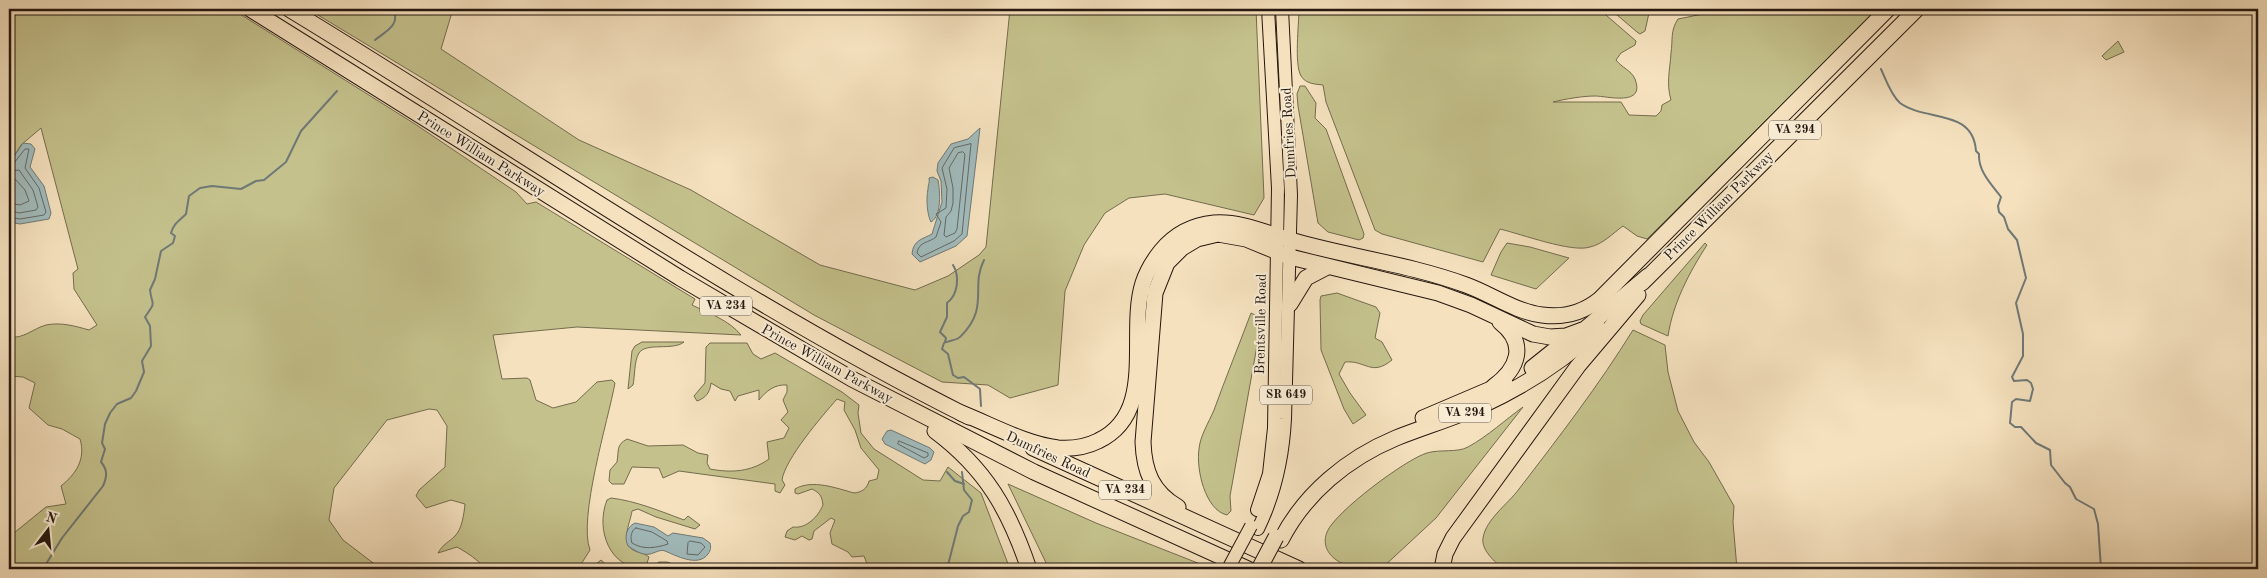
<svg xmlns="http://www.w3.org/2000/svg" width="2267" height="578" viewBox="0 0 2267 578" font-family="'Old Standard TT',serif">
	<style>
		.green { fill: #c4c18c; stroke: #746c4e }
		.water { fill: #a1bbbc; stroke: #6f7977 }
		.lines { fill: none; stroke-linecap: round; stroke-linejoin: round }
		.shore { stroke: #636966; stroke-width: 1 }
		.stream { stroke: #6f7977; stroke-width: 2 }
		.major-casing { stroke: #25170f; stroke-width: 14 }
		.highway-casing { stroke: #25170f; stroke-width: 17 }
		.major { stroke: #f5e1be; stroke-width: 12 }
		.highway { stroke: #f5e1be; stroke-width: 15 }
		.major-bridge-casing { stroke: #25170f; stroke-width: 14; stroke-linecap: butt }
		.highway-bridge-casing { stroke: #25170f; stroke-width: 17; stroke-linecap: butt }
		.major-bridge { stroke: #f5e1be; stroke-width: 12 }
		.highway-bridge { stroke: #f5e1be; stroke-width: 15 }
		.labels { text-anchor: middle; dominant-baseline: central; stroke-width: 4; stroke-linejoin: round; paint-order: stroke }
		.shield { fill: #f8ecd5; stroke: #64574a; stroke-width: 1 }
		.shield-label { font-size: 12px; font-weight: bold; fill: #25170f }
		.street-label { font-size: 14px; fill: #25170f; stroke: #f8ecd5 }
	</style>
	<rect width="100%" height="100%" fill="#f5e1be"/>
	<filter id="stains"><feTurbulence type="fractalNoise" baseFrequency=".004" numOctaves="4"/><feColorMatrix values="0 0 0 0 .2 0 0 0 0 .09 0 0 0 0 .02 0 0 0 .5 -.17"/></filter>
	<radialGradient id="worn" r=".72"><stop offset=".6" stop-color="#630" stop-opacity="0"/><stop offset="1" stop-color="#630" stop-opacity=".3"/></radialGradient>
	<g class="green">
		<path d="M9,9H232L415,124L516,192L527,204L536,202L695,299L692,305C708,313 729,320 741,335L577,327L493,335L502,379L527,378L530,380L536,400L553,408L576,402L597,382L612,380L615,383C608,421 578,518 590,550L578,569H486C478,560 468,553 457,547L438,553C443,544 449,542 455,536C462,529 464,514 465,504L451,500L426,508L416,496L419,490L445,467L447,426L437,410L429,409L387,420L334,488L329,520L343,540L381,569H9V537L46,507L66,504L61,486C76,474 86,459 80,439L62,429L48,425L29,408L35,383L23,377L9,376V337C24,339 32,329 46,325C61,322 75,326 89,330L97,325L74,289L73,273L78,269L41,128L21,145L9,164Z"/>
		<polygon points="308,9 453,9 441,49 579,140 691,190 820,265 915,290 948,276 979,255 986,247 1010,9 1256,9 1264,198 1254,215 1165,194 1129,198 1105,213 1084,245 1065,291 1058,385 1010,398 988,385 942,382 814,315"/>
		<path d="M1299,9H1599L1636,41L1635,45L1621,53L1616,60C1622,68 1631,70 1635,79C1646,107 1607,96 1595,96C1583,96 1565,99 1553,102H1621L1629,115L1656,116L1661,111L1662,105L1671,100C1666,83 1670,70 1671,53C1673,40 1670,31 1678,19L1703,14L1701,9H1877L1647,239L1637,236L1623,226C1612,234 1603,244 1590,247C1572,253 1521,234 1500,229L1483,262L1382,234L1375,230L1326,102L1323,85C1315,84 1306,84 1301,76C1294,64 1299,24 1299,9Z"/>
		<polygon points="1610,9 1647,9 1649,13 1645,31 1640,34 1637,32"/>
		<polygon points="2118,41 2124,52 2106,60 2102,56"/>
		<polygon points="1300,86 1305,86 1316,103 1315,118 1326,129 1364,234 1363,238 1359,240 1328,232 1318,223 1298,106 1297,94"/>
		<polygon points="1507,243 1530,247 1569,258 1536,289 1491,275 1501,252"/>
		<path d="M1705,243L1707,245C1689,273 1673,303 1668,336L1641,324L1640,321L1643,315Z"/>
		<path d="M1337,293L1376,307L1380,313L1375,338L1382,342L1392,360C1371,377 1366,360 1345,362L1339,374L1350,393L1366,415L1353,424L1344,409L1321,350L1320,300L1321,296Z"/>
		<path d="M1251,313L1257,316L1260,329L1230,496L1231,511L1227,515C1205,510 1196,469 1199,449C1200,436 1209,422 1214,410C1226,377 1239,345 1251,313Z"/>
		<path d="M1633,330L1665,345L1668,372L1678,411L1694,442L1709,462L1734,506L1733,522L1737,569H1503C1495,562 1481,550 1483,538C1486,519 1508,504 1519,489C1559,437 1599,385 1633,330Z"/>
		<path d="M642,342H684C673,351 646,342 639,353C634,361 635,376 633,385L628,389L632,351L635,346Z"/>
		<path d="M710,343H747L753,354L761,359L775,353L842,392L859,405L858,413L861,433L874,449L923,480L940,481L948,467L981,493L1010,569H869L864,556L852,557L848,552L832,544L830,533L835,520L831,518L814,531L812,539L809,540L802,536L795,540L785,537L787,531L793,527C806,529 818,517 823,505C822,496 820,493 812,489L798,494L795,493V489C812,479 836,488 854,493C862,492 867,489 869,481L877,479L879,470L861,448L855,430L844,410L845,402L837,399C822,416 785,459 782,480L785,485L780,493L775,491V484L679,471L663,478L659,468L632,467L624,484H612L609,481L610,470L617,462C619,450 616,445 627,439L648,446L683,445L698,453L708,455L707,463L710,469C731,473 751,472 769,459L767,442L784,438L789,428L781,420L788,412L783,400L787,392V385C775,384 766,391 759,400V390L738,396L735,401L730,391L721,389L711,383C710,392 706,398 697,401L694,396L705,383L706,347Z"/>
		<path d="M1523,407L1436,518L1381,569C1367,569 1357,569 1344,564C1331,559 1321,547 1327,532C1335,512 1406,459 1427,453C1440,449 1457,453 1468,447C1488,436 1505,420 1523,407Z"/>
		<polygon points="1008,484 1096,523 1213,569 1049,569"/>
		<path d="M611,498C636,501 660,511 684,520L688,516L700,525L695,529L656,517L638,509L632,511C630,524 619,544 635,551C640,553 644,553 649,557L645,569C610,569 595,530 607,500Z"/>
		<polygon points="601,560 611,569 590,569"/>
		<polygon points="659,562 667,562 681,567 691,563 697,569 649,569"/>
	</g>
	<g class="water">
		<path d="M980,128L967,236L956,246L920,262L912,254C913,240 923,239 932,234L942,202L941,181L937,171L938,163L951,144L968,139Z"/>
		<polygon points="23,143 31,144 35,149 30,167 44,186 51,213 49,219 20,224 10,222 9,218 9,164"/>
		<path d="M933,177L938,180C940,191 942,216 931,222C927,215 926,198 928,189C928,184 930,183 929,178Z"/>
		<polygon points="891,430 930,448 934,452 931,460 925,464 885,444 882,439 887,431"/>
		<path d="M635,523L654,527L668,536L673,533L703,538L710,543C711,547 711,550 708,554C698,568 675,555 665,551C660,549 655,553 650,554C643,556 634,550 628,546C624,538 626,527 635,523Z"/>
	</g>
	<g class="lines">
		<g class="shore">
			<path d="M971,144L962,234L954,241L921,257L917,253C919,241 929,243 936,237L941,222L936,214L946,208L947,189L942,168L954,148Z"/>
			<polygon points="963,152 965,154 957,229 955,233 946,237 944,235 946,217 951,211 953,203 953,188 949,168 958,153"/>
			<polyline points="9,165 14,163 25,149 29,149 25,168 39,188 46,212 44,215 20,219 9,217"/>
			<polyline points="9,171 19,170 33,190 38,207 36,210 19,213 9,210"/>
			<polyline points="9,179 15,179 25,190 29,201 20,205 9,203"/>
			<polygon points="899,441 928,453 928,456 924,458 898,444"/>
			<path d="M636,528L652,532L667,541L668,544C656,548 643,550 632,543C630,538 631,530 636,528Z"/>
			<polygon points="690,541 701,543 705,547 698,555 687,554 688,543"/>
		</g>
		<g class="stream">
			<polyline points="1862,9 1863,13"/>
			<path d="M375,40C386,31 401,25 393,9"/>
			<path d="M1881,69C1886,80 1891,95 1900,103C1926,122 1973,108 1976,151L1979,154C1978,171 1991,184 2001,197L1998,206L1999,212L2004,217L2008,229L2017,240L2026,278L2016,303L2023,334V356L2012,377L2014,381L2027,380L2031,383L2033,389L2030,401L2016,399L2012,402L2010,423L2015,427H2021L2036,443L2050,450L2051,465L2065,483L2070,487L2076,499L2094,509L2098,524L2101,569"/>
			<path d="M945,342L946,338L940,332L947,317V303C958,295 960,276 953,265"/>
			<path d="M981,406L980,389L964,377L958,378L953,375L948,354L942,349L944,343C949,340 957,341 961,336C990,307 970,287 984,260"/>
			<polyline points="947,472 955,481 964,484"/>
			<path d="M43,569L62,538L103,486C107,477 108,470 101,462L105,449L102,443L105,424L110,413L117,404L131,398L136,391L144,372L142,361L151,346L150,326L145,317C157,300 152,307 150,290L155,279L161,251L173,243L175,236L171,233C174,223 179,221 186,214L189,196L200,188L212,186L241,189L256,181L264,180L286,162L301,131L337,91"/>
			<polyline points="947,569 958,526 963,516 969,512 972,500 964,490 962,472"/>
		</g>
		<defs>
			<g id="major">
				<polyline points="1257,510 1269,474 1274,428 1278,188 1268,9"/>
				<path d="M1258,529C1275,494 1283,458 1285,419L1291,195L1282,9"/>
			</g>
			<g id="highway">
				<polyline points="250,9 680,278 852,379 1034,472 1248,569"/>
				<path d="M289,9C515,146 733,299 969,417"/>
				<polyline points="1642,283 1917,9"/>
				<polyline points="1290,304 1306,278 1327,267"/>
				<polyline points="1532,368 1572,336"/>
				<path d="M1493,387C1518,369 1528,344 1500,322"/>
				<path d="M961,413C992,425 1025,444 1058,448C1072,449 1086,447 1098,441C1158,413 1127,333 1143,283C1147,271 1153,261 1161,251C1175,234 1193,225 1214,223C1240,221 1266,233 1290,240C1348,257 1409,264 1466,285C1491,294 1516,312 1542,315C1564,318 1584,312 1600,299L1888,9"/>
				<polyline points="1423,418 1505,383"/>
				<path d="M935,431C986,469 1009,510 1029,569"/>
				<polyline points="1033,448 1299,569"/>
				<path d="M1178,507C1152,492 1144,471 1143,442L1155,293L1167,263L1182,248L1197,239L1218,234L1246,239L1290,257L1438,293L1471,305L1533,334L1550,337L1566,336L1585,329L1648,276"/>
				<path d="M1281,540C1305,493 1348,458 1396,438C1424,427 1453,418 1481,406C1524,386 1564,361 1598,328"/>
				<polyline points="1442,569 1445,554 1453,538 1578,366 1638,295"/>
			</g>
		</defs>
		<use href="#major" class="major-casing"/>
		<use href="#highway" class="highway-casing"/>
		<use href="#major" class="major"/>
		<use href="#highway" class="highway"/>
		<defs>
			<polyline id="major-bridge" points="1228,569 1251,526"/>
			<polyline id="highway-bridge" points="1259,569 1276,537"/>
		</defs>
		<use href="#major-bridge" class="major-bridge-casing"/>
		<use href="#highway-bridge" class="highway-bridge-casing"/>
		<use href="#major-bridge" class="major-bridge"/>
		<use href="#highway-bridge" class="highway-bridge"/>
	</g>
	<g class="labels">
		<g class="shield">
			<rect x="1769" y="120.5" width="52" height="19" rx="4"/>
			<rect x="700" y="296.5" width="52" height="19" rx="4"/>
			<rect x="1260" y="385.5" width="52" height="19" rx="4"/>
			<rect x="1439" y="403.5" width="52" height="19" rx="4"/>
			<rect x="1099" y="480.5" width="52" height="19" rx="4"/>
		</g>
		<g class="shield-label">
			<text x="1795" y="130">VA 294</text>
			<text x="726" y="306">VA 234</text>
			<text x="1286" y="395">SR 649</text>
			<text x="1465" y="413">VA 294</text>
			<text x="1125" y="490">VA 234</text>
		</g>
		<g class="street-label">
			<text transform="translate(1289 133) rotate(-93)">Dumfries Road</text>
			<text transform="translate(481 154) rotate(32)">Prince William Parkway</text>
			<text transform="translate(1719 206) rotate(-45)">Prince William Parkway</text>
			<text transform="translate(1261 324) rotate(-89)">Brentsville Road</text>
			<text transform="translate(827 364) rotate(29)">Prince William Parkway</text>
			<text transform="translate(1048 455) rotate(25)">Dumfries Road</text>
		</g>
	</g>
	<rect width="2267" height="578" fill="none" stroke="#f5e1be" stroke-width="30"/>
	<rect x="10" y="10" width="2247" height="558" fill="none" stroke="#25170f" stroke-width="2.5"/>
	<rect x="15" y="15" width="2237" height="548" fill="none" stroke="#25170f"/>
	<g transform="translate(48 530) rotate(16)" stroke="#f8ecd5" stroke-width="4" paint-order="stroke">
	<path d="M0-4L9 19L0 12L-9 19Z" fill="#25170f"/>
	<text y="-8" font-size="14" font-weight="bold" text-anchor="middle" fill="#25170f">N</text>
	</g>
	<rect width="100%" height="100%" filter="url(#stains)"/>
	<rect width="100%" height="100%" fill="url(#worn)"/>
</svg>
